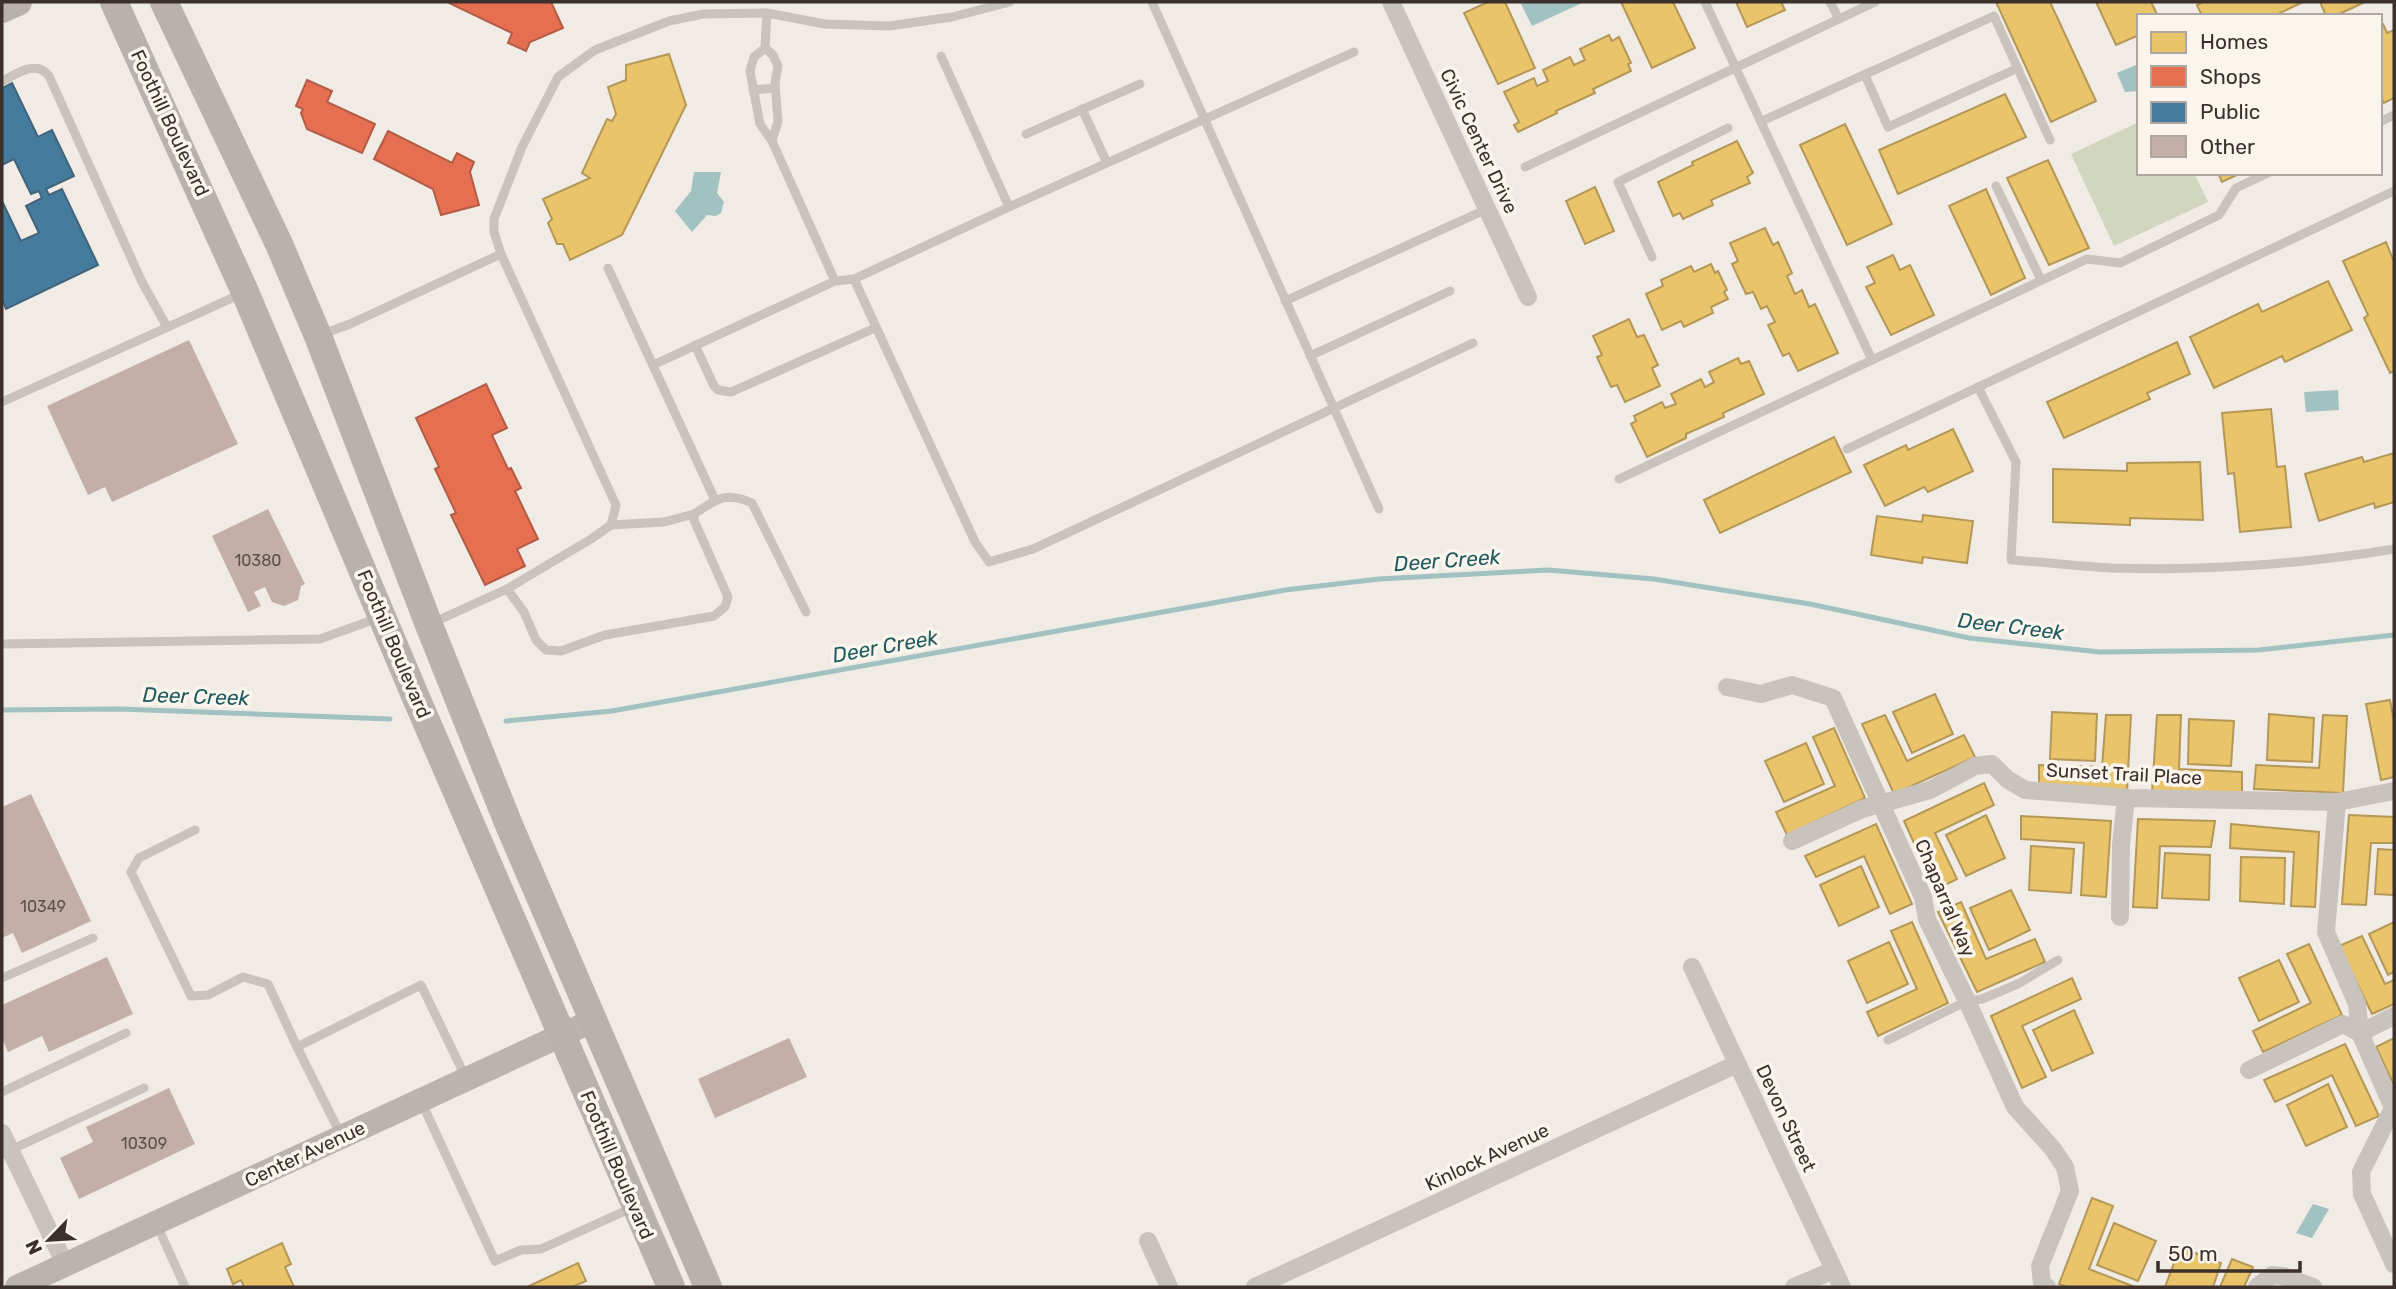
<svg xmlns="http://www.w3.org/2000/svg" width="2396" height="1289" viewBox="0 0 2396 1289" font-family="Rubik,sans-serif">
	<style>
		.green { fill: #d1d6bf }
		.water { fill: #a1c2c1 }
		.homes { fill: #e9c46a; stroke: #b59857; stroke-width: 2 }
		.shops { fill: #e76f51; stroke: #b35c46; stroke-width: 2 }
		.public { fill: #457b9d; stroke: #42647b; stroke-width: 2 }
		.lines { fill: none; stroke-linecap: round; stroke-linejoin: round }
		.stream { stroke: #a1c2c1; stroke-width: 5 }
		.building { fill: #c3afa7 }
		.lane { stroke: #c9c3be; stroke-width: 9 }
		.street { stroke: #c9c3be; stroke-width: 18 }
		.secondary { stroke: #bab3ae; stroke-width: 24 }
		.primary { stroke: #b8b1ad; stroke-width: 28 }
		.labels { text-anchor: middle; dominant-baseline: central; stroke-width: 7; stroke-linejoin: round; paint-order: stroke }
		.number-label { font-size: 16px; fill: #5d504a }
		.street-label { font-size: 19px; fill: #3b302b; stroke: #fbf5ee }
		.water-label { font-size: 21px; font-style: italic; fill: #1f5a5e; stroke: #fbf5ee }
	</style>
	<rect width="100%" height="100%" fill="#f0ebe5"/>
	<polygon class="green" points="2139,122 2139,173 2194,173 2208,202 2114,246 2071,154"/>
	<g class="water">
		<polygon points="1520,2 1582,2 1582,3 1532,26"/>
		<polygon points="2136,65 2139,65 2139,91 2125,92 2117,73"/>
		<polygon points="694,172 721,172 717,193 724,202 721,213 716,216 707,215 692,232 675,211 691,191"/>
		<polygon points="2338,390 2339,410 2306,412 2304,392"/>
		<polygon points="2313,1204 2329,1209 2312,1238 2296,1233"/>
	</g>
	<g class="homes">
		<polygon points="1488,2 1505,2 1535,68 1498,84 1464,13"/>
		<polygon points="1621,2 1673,2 1695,48 1652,68"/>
		<polygon points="1736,2 1781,2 1785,10 1747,27"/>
		<polygon points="1996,2 2050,2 2096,101 2051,122"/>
		<polygon points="2096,2 2151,2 2158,16 2139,16 2139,35 2116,45"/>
		<polygon points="2203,2 2303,2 2274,16 2202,16 2197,5"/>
		<polygon points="2320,2 2365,2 2335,16 2326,16"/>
		<polygon points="2383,24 2387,33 2394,30 2394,98 2384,103 2380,95 2380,25"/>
		<polygon points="1609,35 1612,41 1619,37 1631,63 1628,64 1631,71 1593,89 1595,93 1556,111 1557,113 1518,132 1514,125 1519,122 1504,92 1534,78 1537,86 1548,81 1543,70 1570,57 1574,65 1585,60 1580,49"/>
		<polygon points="669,54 686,105 622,235 570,260 563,244 557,244 548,223 552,219 543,199 590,178 582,173 607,119 612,121 616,114 608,87 626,80 626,65"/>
		<polygon points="2005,94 2026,137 1898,194 1879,150"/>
		<polygon points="1845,124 1892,224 1847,245 1800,145"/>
		<polygon points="1737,141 1753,173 1747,177 1750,183 1711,200 1713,205 1683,219 1680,213 1673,216 1658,182 1693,165 1692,162"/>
		<polygon points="2048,160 2089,248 2049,265 2007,178"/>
		<polygon points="2218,173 2241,173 2222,182"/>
		<polygon points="1595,187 1614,231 1585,244 1566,201"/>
		<polygon points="1986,189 2025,278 1991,295 1949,206"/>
		<polygon points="1765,228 1773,245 1778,242 1792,273 1787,276 1795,294 1802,290 1809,307 1815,304 1838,353 1798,371 1789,353 1783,356 1768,325 1775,322 1767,306 1761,309 1753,292 1746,294 1732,264 1738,261 1730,243"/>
		<polygon points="2386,242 2394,262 2394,371 2390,373 2364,318 2368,315 2343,261"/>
		<polygon points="1893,255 1900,270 1910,265 1934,315 1891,335 1866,287 1875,283 1867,267"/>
		<polygon points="1711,264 1715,273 1718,271 1727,290 1724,292 1728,299 1711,307 1713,313 1684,327 1681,321 1662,330 1646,294 1663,286 1661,280 1691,266 1694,272"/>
		<polygon points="2328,281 2352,330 2285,362 2282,356 2214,388 2190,337 2258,304 2262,312"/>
		<polygon points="1629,319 1637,337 1644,335 1658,365 1652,368 1660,386 1625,402 1617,385 1611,387 1597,357 1602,355 1593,336"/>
		<polygon points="2177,342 2190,374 2147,393 2150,399 2064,438 2047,402"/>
		<polygon points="1738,358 1741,364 1749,361 1764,394 1723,413 1724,417 1686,434 1686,438 1647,457 1631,424 1636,421 1634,416 1662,402 1665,408 1676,404 1671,394 1701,379 1705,387 1714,382 1709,372"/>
		<polygon points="2271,409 2277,467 2285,466 2291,527 2240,532 2234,473 2228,474 2222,413"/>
		<polygon points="1953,429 1973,471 1928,492 1924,487 1885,506 1864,465 1906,445 1908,450"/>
		<polygon points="1834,437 1851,472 1720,533 1704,500"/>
		<polygon points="2394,453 2394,502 2375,508 2374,503 2319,521 2305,474 2362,457 2364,462"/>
		<polygon points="2200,462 2203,520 2130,518 2130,525 2053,522 2053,469 2127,471 2127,463"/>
		<polygon points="1923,515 1973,521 1967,563 1923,557 1922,563 1871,555 1877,516 1922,522"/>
		<polygon points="1935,694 1953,734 1912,753 1893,712"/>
		<polygon points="2390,700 2394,722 2394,777 2381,780 2366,704"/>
		<polygon points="2052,712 2097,714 2095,761 2050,759"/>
		<polygon points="2269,714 2314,718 2312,762 2267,760"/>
		<polygon points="1885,715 1907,761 1964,735 1975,757 1894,794 1862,724"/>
		<polygon points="2106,715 2131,715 2127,792 2039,788 2039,765 2102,767"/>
		<polygon points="2157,715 2181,715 2179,769 2242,772 2242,797 2152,792"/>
		<polygon points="2323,715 2347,716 2343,793 2254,789 2256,765 2319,768"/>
		<polygon points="2189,719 2234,721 2231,766 2188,764"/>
		<polygon points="1834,728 1865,798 1787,835 1776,812 1835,786 1813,737"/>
		<polygon points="1806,743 1824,784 1784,802 1765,761"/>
		<polygon points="1984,783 1994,805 1935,833 1957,879 1935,890 1904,821"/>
		<polygon points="1986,815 2005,858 1966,876 1946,835"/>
		<polygon points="2349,815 2394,817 2394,843 2371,843 2366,905 2342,904"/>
		<polygon points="2021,816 2111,821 2106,897 2081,895 2084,843 2021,839"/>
		<polygon points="2138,819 2215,821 2211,847 2160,846 2157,908 2133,907"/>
		<polygon points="1876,824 1912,904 1890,914 1864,856 1816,877 1805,856"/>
		<polygon points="2231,824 2319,832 2315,907 2291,906 2294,852 2230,848"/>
		<polygon points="2031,846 2074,849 2071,893 2029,890"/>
		<polygon points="2378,849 2394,850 2394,895 2375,894"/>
		<polygon points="2165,853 2210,855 2209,900 2162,898"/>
		<polygon points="2241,857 2285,858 2284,904 2240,901"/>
		<polygon points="1861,866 1879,907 1839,926 1820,885"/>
		<polygon points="2011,890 2030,930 1989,950 1970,908"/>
		<polygon points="1961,902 1986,959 2035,939 2045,962 1977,992 1938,912"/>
		<polygon points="1912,922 1948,1003 1878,1036 1867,1012 1917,989 1891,931"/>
		<polygon points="2394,922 2394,972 2388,975 2369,934"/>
		<polygon points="2362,936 2385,984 2394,980 2394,1004 2372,1014 2339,946"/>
		<polygon points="1889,942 1908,984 1867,1003 1848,961"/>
		<polygon points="2309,944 2342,1015 2263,1052 2253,1031 2311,1003 2287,954"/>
		<polygon points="2279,960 2299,1002 2259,1021 2239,978"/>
		<polygon points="2072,978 2081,999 2022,1026 2046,1077 2022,1088 1991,1016"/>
		<polygon points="2074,1010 2093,1053 2052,1071 2033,1030"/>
		<polygon points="2394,1038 2394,1085 2376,1047"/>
		<polygon points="2345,1044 2379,1116 2356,1126 2332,1075 2275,1102 2264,1080"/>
		<polygon points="2328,1084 2347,1127 2306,1146 2287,1105"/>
		<polygon points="2092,1198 2113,1206 2089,1269 2135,1287 2067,1287 2059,1284"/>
		<polygon points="2114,1223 2156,1241 2138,1281 2097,1265"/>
		<polygon points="282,1243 291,1264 285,1267 294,1287 244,1287 241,1280 233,1284 227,1269"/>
		<polygon points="2180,1247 2221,1263 2213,1287 2165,1287"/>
		<polygon points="2232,1259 2253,1267 2244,1287 2220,1287"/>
		<polygon points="578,1263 586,1281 572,1287 527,1287"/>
	</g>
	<g class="shops">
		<polygon points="450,2 551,2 563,28 530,42 526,51 508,43 512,33 449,3"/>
		<polygon points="307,80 332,91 327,102 375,124 362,153 307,129 301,113 303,109 296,106"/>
		<polygon points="388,131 452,163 457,153 474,162 470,172 479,205 441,215 433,189 374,159"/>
		<polygon points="486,384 507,428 492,435 508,469 511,468 521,488 515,491 538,539 517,549 525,566 485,585 451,515 456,513 435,469 439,467 416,418"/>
	</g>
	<polygon class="public" points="12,83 38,137 52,130 74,176 46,189 49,195 62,189 98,265 6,309 2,299 2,201 21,241 39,233 26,206 42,198 39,191 31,194 14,159 2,165 2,88"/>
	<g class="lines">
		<g class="stream">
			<polyline points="2,710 119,709 390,719"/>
			<polyline points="506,721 612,711 1285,590 1379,579 1548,570 1654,579 1810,604 1969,638 2100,652 2259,650 2394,635"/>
		</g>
	</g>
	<g class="building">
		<polygon points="189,340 238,444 112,502 105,487 88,495 47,406"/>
		<polygon points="268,509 305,584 301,586 298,600 284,606 272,602 265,587 254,592 261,606 248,612 212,536"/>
		<polygon points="31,794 91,921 22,953 13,933 2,938 2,807"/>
		<polygon points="107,957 133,1014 49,1052 42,1036 8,1052 2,1038 2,1005"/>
		<polygon points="789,1038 807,1077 715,1118 698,1079"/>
		<polygon points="169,1088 195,1144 79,1199 60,1158 93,1142 86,1127"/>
	</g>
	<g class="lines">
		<g class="lane">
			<polyline points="1152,2 1379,509"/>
			<polyline points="1705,2 1872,360"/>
			<polyline points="1830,2 1839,19"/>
			<polyline points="767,13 765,48 754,57 750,71 760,124 772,141 835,281"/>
			<polyline points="765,48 773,55 778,66 775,83 778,121 772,141"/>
			<polyline points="941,56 1009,207"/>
			<polyline points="1865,75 1888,127 2018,68"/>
			<path d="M2,81C17,74 36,59 49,76L142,282L167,327"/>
			<polyline points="753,90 775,88"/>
			<polyline points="1082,109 1107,163"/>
			<polyline points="1762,121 1994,16 2050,140"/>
			<polyline points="2380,122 2394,115"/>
			<polyline points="1026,134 1140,84"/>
			<polyline points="1525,167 1875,2"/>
			<polyline points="1996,186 2041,280"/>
			<polyline points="1652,257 1618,182 1728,128"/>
			<polyline points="608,268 715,500"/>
			<polyline points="854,279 975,542 989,562 1033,549 1473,343"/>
			<polyline points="1285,301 1487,209"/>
			<polyline points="320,335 350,324 501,254"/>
			<polyline points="695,345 714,386 718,390 731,392 875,328"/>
			<polyline points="1310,356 1450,291"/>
			<polyline points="653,365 835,281 854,279 1009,207 1354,52"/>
			<path d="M1978,387L2016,462L2011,560C2044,562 2078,566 2112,568C2203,571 2305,564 2394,549"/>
			<polyline points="2,402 241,294"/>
			<polyline points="1847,449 2394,191"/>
			<polyline points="1619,479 2087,259 2120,263 2219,215 2236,188 2268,173"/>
			<polyline points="611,525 664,522 694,514"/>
			<path d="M507,589L524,612L536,640L546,650L561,651L605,635L714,616L725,607L728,597L694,520V514C717,499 725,491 752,503L806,612"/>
			<polyline points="432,623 507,589 591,539 611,525 616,505 501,254 494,232 494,219 522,147 558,77 595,50 669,21 703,14 767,13 825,24 889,26 952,17 1010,2"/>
			<polyline points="2,644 320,639 378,618"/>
			<polyline points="195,830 139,858 131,872 191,996 208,995 243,977 268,984 297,1047"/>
			<polyline points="2,978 93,938"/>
			<polyline points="1888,1040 1967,1001 1982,999 2018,984 2058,960"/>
			<polyline points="2,1092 126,1033"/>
			<polyline points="421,1101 495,1261 521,1250 541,1249 634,1207"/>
			<polyline points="341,1135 297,1047 421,985 466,1078"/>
			<polyline points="2,1154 144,1088"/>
			<polyline points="157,1225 185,1287"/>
		</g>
		<g class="street">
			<polyline points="1391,2 1528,297"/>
			<polyline points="1727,687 1761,694 1792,685 1833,698 1923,897 1927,919 1967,1001 2015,1107 2053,1149 2065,1167 2070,1191 2040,1266 2042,1283 2047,1287"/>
			<polyline points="2337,802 2326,932 2357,1004 2360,1033 2393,1108 2361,1172 2362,1194 2394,1264"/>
			<polyline points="1792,841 1862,809 1930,790 1975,766 1992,764 2007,779 2025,790 2129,798 2337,802 2394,791"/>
			<polyline points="2120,917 2121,845 2126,798"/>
			<polyline points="1692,967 1842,1287"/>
			<polyline points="2249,1070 2343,1024 2360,1033 2394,1016"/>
			<polyline points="2,1133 65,1264"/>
			<polyline points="1148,1241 1169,1287"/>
			<polyline points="1255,1287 1737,1064"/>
			<polyline points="1794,1287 1834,1270"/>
			<polyline points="2257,1287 2272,1275 2283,1276 2313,1287"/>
		</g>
		<polyline class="secondary" points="17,1287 592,1021"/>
		<g class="primary">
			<polyline points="114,2 245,292 417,700 671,1287"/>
			<polyline points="164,2 279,244 318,336 429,625 509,825 708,1287"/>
			<polyline points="2,9 18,2"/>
		</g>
	</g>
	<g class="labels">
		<g class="number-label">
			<text x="258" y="560">10380</text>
			<text x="43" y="906">10349</text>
			<text x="144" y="1143">10309</text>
		</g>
		<g class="street-label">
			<text transform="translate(170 123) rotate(65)">Foothill Boulevard</text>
			<text transform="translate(1479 141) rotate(65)">Civic Center Drive</text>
			<text transform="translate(394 644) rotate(67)">Foothill Boulevard</text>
			<text transform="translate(2124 774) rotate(3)">Sunset Trail Place</text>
			<text transform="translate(1945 898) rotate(67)">Chaparral Way</text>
			<text transform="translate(1786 1118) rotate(65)">Devon Street</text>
			<text transform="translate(305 1154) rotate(-25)">Center Avenue</text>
			<text transform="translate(1487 1157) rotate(-25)">Kinlock Avenue</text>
			<text transform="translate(617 1165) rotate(67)">Foothill Boulevard</text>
		</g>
		<g class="water-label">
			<text transform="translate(1447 560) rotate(-4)">Deer Creek</text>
			<text transform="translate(2011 626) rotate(7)">Deer Creek</text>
			<text transform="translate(885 646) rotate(-10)">Deer Creek</text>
			<text transform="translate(196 696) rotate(2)">Deer Creek</text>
		</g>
	</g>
	<rect width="2396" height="1289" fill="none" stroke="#3b302b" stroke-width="7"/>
	<rect x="2137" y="14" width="245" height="161" fill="#fbf5ee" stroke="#aea6a0" stroke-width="2"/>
	<rect x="2151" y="32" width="35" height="21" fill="#e9c46a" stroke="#aea6a0" stroke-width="2"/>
	<text x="2200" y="49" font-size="21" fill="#3b302b">Homes</text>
	<rect x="2151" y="66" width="35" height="21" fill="#e76f51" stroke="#aea6a0" stroke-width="2"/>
	<text x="2200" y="84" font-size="21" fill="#3b302b">Shops</text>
	<rect x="2151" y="102" width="35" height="21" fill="#457b9d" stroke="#aea6a0" stroke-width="2"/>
	<text x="2200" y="119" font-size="21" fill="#3b302b">Public</text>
	<rect x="2151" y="136" width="35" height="21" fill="#c3afa7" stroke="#aea6a0" stroke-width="2"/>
	<text x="2200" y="154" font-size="21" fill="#3b302b">Other</text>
	<g transform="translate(49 1240) rotate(245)" stroke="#fbf5ee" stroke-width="5" paint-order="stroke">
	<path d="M0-5L12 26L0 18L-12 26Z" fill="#3b302b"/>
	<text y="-10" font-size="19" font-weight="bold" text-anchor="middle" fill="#3b302b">N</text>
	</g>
	<path d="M2158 1261v10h142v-10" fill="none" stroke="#3b302b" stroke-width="3.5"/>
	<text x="2168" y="1261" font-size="21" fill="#3b302b" stroke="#fbf5ee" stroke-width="5" paint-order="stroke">50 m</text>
</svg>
